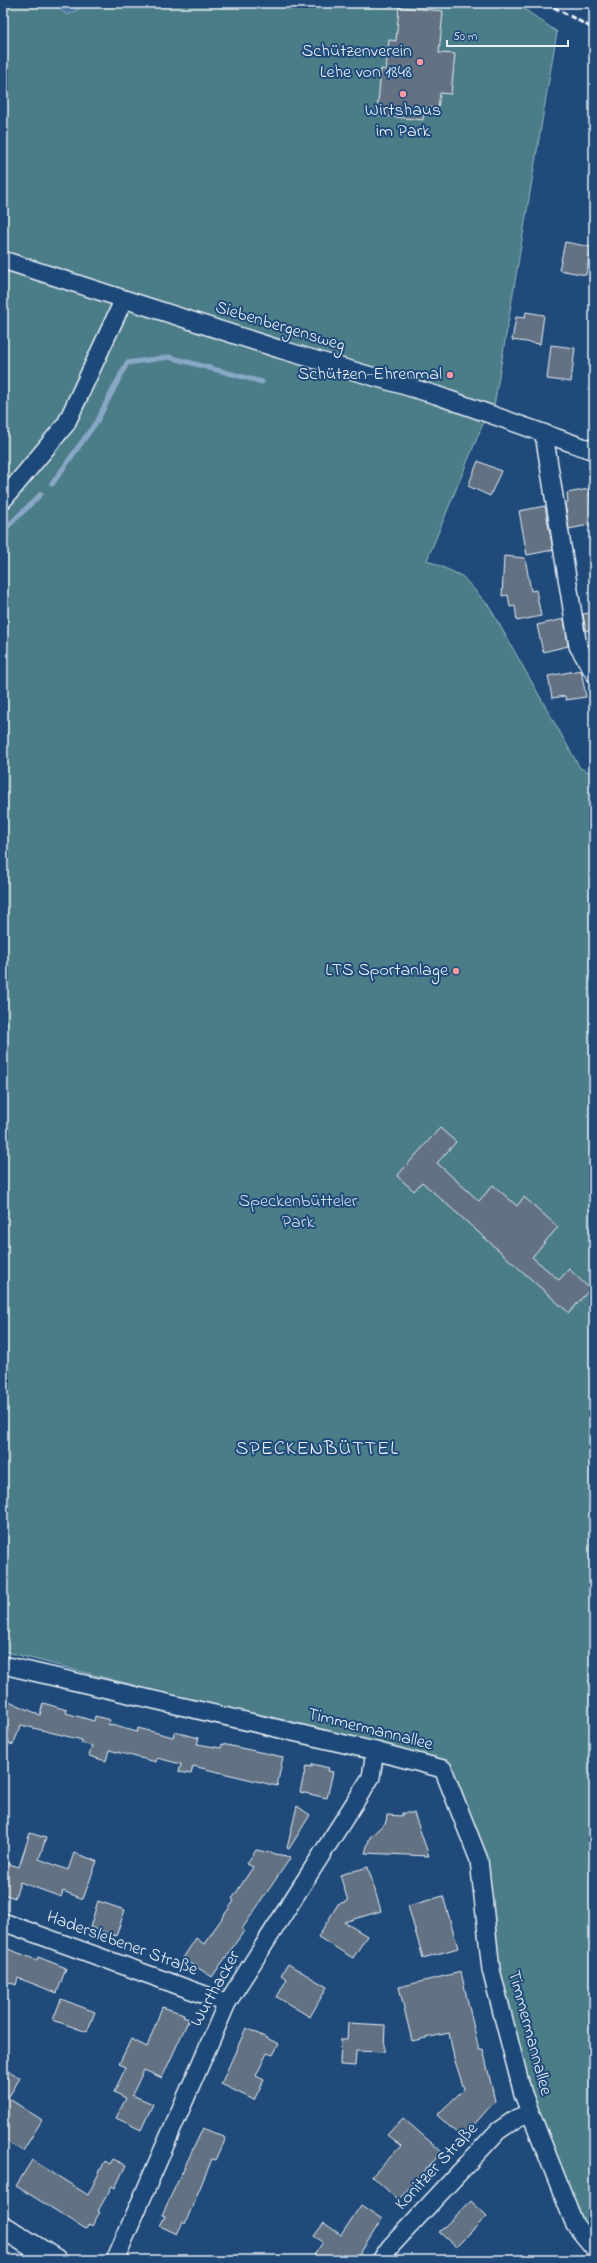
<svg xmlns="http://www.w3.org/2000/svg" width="597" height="2263" viewBox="0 0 597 2263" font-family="'Indie Flower',sans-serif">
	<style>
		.green { fill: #4c7d88; stroke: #9ab7c0 }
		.water { fill: #4975a4; stroke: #89a7c6 }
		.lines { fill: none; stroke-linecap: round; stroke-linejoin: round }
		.stream { stroke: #89a7c6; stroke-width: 5 }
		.building { fill: #647283; stroke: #e8f1f8 }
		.minor-casing { stroke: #e8f1f8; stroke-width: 20 }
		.tertiary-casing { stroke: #e8f1f8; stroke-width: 25 }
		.minor { stroke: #1f4a7a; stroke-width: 17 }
		.tertiary { stroke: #1f4a7a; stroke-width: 22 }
		.rail { stroke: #e8f1f8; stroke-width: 3; stroke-dasharray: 6 3; stroke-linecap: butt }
		.poi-dot { fill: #ff9aa2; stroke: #1f4a7a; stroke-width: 1.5 }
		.labels { text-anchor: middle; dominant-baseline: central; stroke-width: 4; stroke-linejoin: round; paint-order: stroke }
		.poi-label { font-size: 18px; fill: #e8f1f8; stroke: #1f4a7a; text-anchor: end }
		.street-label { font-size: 18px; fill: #e8f1f8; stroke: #1f4a7a }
		.park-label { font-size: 18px; fill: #d1e0e7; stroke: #1f4a7a }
		.quarter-label { font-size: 20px; letter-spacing: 1px; fill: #e8f1f8; stroke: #1f4a7a }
	</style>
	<rect width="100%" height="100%" fill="#1f4a7a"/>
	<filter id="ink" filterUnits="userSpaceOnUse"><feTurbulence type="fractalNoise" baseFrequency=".025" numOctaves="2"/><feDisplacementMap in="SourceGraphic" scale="8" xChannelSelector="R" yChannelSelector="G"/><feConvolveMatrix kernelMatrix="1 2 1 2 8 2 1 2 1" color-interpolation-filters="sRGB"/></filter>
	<g filter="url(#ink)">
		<polygon class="green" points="3,3 516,3 557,32 494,406 482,426 427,560 462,576 489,606 580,768 594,774 594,2243 577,2223 526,2092 494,1970 482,1859 444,1767 3,1651"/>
		<polygon class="water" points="51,3 80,3 80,8 68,15"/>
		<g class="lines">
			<g class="stream">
				<polyline points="52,484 97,421 127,363 169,357 262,382"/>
				<polyline points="3,531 41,494"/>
			</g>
		</g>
		<g class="building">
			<polygon points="399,7 443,11 439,53 455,54 451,94 440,93 438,108 424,107 423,120 377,115 381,69 386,70 389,40 396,41"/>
			<polygon points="565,242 591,247 586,275 559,270"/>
			<polygon points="526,312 544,315 540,344 512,340 516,317 525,318"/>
			<polygon points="551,345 575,348 571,382 547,379"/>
			<polygon points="478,461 501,471 490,496 468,486"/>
			<polygon points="589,489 594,524 569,529 565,502 568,502 567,493"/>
			<polygon points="545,506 553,550 527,555 519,511"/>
			<polygon points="504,556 525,558 531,591 536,590 541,616 517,621 515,606 510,607 508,595 502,596"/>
			<polygon points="594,612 594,629 586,631 583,614"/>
			<polygon points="564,619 568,646 543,652 537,625"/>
			<polygon points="581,670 586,697 566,700 565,696 552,698 548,676"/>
			<polygon points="440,1128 456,1142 437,1163 479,1201 493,1185 517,1206 524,1197 558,1227 532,1257 559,1280 569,1269 590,1289 569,1313 422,1182 414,1191 397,1176"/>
			<polygon points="9,1701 40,1715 43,1703 67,1710 66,1713 94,1721 95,1716 110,1720 108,1724 137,1732 138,1728 173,1737 174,1732 199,1738 197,1744 221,1748 222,1744 283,1757 277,1786 193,1766 191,1774 179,1772 181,1764 157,1758 156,1762 109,1750 106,1761 89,1756 92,1746 81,1743 82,1740 21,1725 13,1745 3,1741 3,1708 6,1709"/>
			<polygon points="312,1764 329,1768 328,1771 333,1772 327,1798 300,1792 306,1766 312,1767"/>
			<polygon points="297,1806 310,1815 289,1849 287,1848"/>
			<polygon points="402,1813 414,1813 429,1856 365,1853 370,1837 386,1822 387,1815 402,1816"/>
			<polygon points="30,1833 46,1838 39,1859 68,1870 74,1853 97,1861 83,1899 63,1891 61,1897 20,1882 15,1898 3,1894 3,1862 19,1867"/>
			<polygon points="256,1850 291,1857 242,1929 244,1931 212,1977 183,1958 196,1938 204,1944 234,1901 232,1899 253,1867 247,1864"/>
			<polygon points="368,1867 381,1911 344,1922 367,1936 353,1958 318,1937 338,1904 348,1901 340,1875"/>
			<polygon points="443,1896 458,1948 423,1958 408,1906"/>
			<polygon points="98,1901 125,1910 116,1936 90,1927"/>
			<polygon points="3,1947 37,1960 38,1957 66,1968 57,1993 18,1978 16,1985 3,1980"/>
			<polygon points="288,1964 327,1987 310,2017 277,1997 287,1979 281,1975"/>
			<polygon points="461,1972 479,2050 483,2049 495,2101 462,2138 437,2115 464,2089 454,2058 449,2033 412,2041 399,1987"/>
			<polygon points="61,1999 95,2012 87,2032 53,2020"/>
			<polygon points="162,2007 184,2014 183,2017 189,2019 162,2078 144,2070 132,2095 153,2104 141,2130 116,2118 126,2098 114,2092 126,2067 119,2064 131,2039 147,2047"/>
			<polygon points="348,2023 385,2025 384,2052 356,2051 355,2066 340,2065 341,2039 347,2039"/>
			<polygon points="246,2028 279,2044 273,2055 267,2053 256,2076 264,2080 254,2100 221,2084"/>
			<polygon points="3,2067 20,2078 8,2098 42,2120 23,2151 3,2139"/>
			<polygon points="403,2118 442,2152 398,2200 372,2176 401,2146 387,2135"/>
			<polygon points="203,2128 226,2138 216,2160 212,2159 185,2224 183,2222 177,2234 160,2226 165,2216 162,2215"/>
			<polygon points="113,2159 126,2165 115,2188 112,2186 98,2211 100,2212 92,2226 89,2224 86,2229 16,2186 32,2160 88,2195 105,2161 110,2164"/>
			<polygon points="471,2201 487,2216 456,2247 439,2232"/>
			<polygon points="361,2205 382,2219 356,2260 321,2260 314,2255 323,2242 314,2236 324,2223 341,2235"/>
		</g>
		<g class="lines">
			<defs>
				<g id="minor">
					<polyline points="3,260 279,349 436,395 594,451"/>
					<polyline points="544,434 578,646 594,673"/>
					<polyline points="3,500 66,424 124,299"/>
					<polyline points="3,1665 375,1751 443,1769 479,1860 491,1970 523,2094 575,2225 594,2248"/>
					<polyline points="3,1922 227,2003"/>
					<polyline points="115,2260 227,2003 371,1777 375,1751"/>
					<polyline points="381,2260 390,2247 498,2131 517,2118 530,2113"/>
				</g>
				<polyline id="tertiary" points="3,2227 55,2260"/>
			</defs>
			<use href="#minor" class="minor-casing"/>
			<use href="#tertiary" class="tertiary-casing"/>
			<use href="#minor" class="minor"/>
			<use href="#tertiary" class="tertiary"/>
			<polyline class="rail" points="546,3 594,29"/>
		</g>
	</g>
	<g class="poi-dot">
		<circle cx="420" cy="62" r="4"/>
		<circle cx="403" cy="94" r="4"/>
		<circle cx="450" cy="375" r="4"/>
		<circle cx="456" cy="971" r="4"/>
	</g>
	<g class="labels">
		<g class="poi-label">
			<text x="412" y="52">Schützenverein<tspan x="412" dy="21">Lehe von 1848</tspan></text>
			<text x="403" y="111" text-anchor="middle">Wirtshaus<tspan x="403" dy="21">im Park</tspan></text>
			<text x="442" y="375">Schützen-Ehrenmal</text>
			<text x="448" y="971">LTS Sportanlage</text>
		</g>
		<g class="street-label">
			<text transform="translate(280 327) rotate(17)">Siebenbergensweg</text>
			<text transform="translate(370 1730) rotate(14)">Timmermannallee</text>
			<text transform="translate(122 1944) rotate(20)">Haderslebener Straße</text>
			<text transform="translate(216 1989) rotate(-61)">Wurthacker</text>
			<text transform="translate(529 2033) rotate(75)">Timmermannallee</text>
			<text transform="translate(437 2167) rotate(-47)">Konitzer Straße</text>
		</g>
		<g class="park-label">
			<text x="298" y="1202">Speckenbütteler<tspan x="298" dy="21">Park</tspan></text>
		</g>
		<g class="quarter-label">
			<text x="317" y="1449">SPECKENBÜTTEL</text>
		</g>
	</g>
	<rect width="597" height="2263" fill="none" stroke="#1f4a7a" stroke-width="16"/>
	<rect x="8" y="8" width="581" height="2247" fill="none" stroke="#e8f1f8" stroke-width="1.5" filter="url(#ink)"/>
	<path d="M447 40v6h121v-6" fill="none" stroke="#e8f1f8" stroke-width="2"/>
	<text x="453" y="40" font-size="12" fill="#e8f1f8" stroke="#1f4a7a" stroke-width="3" paint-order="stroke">50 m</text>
</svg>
